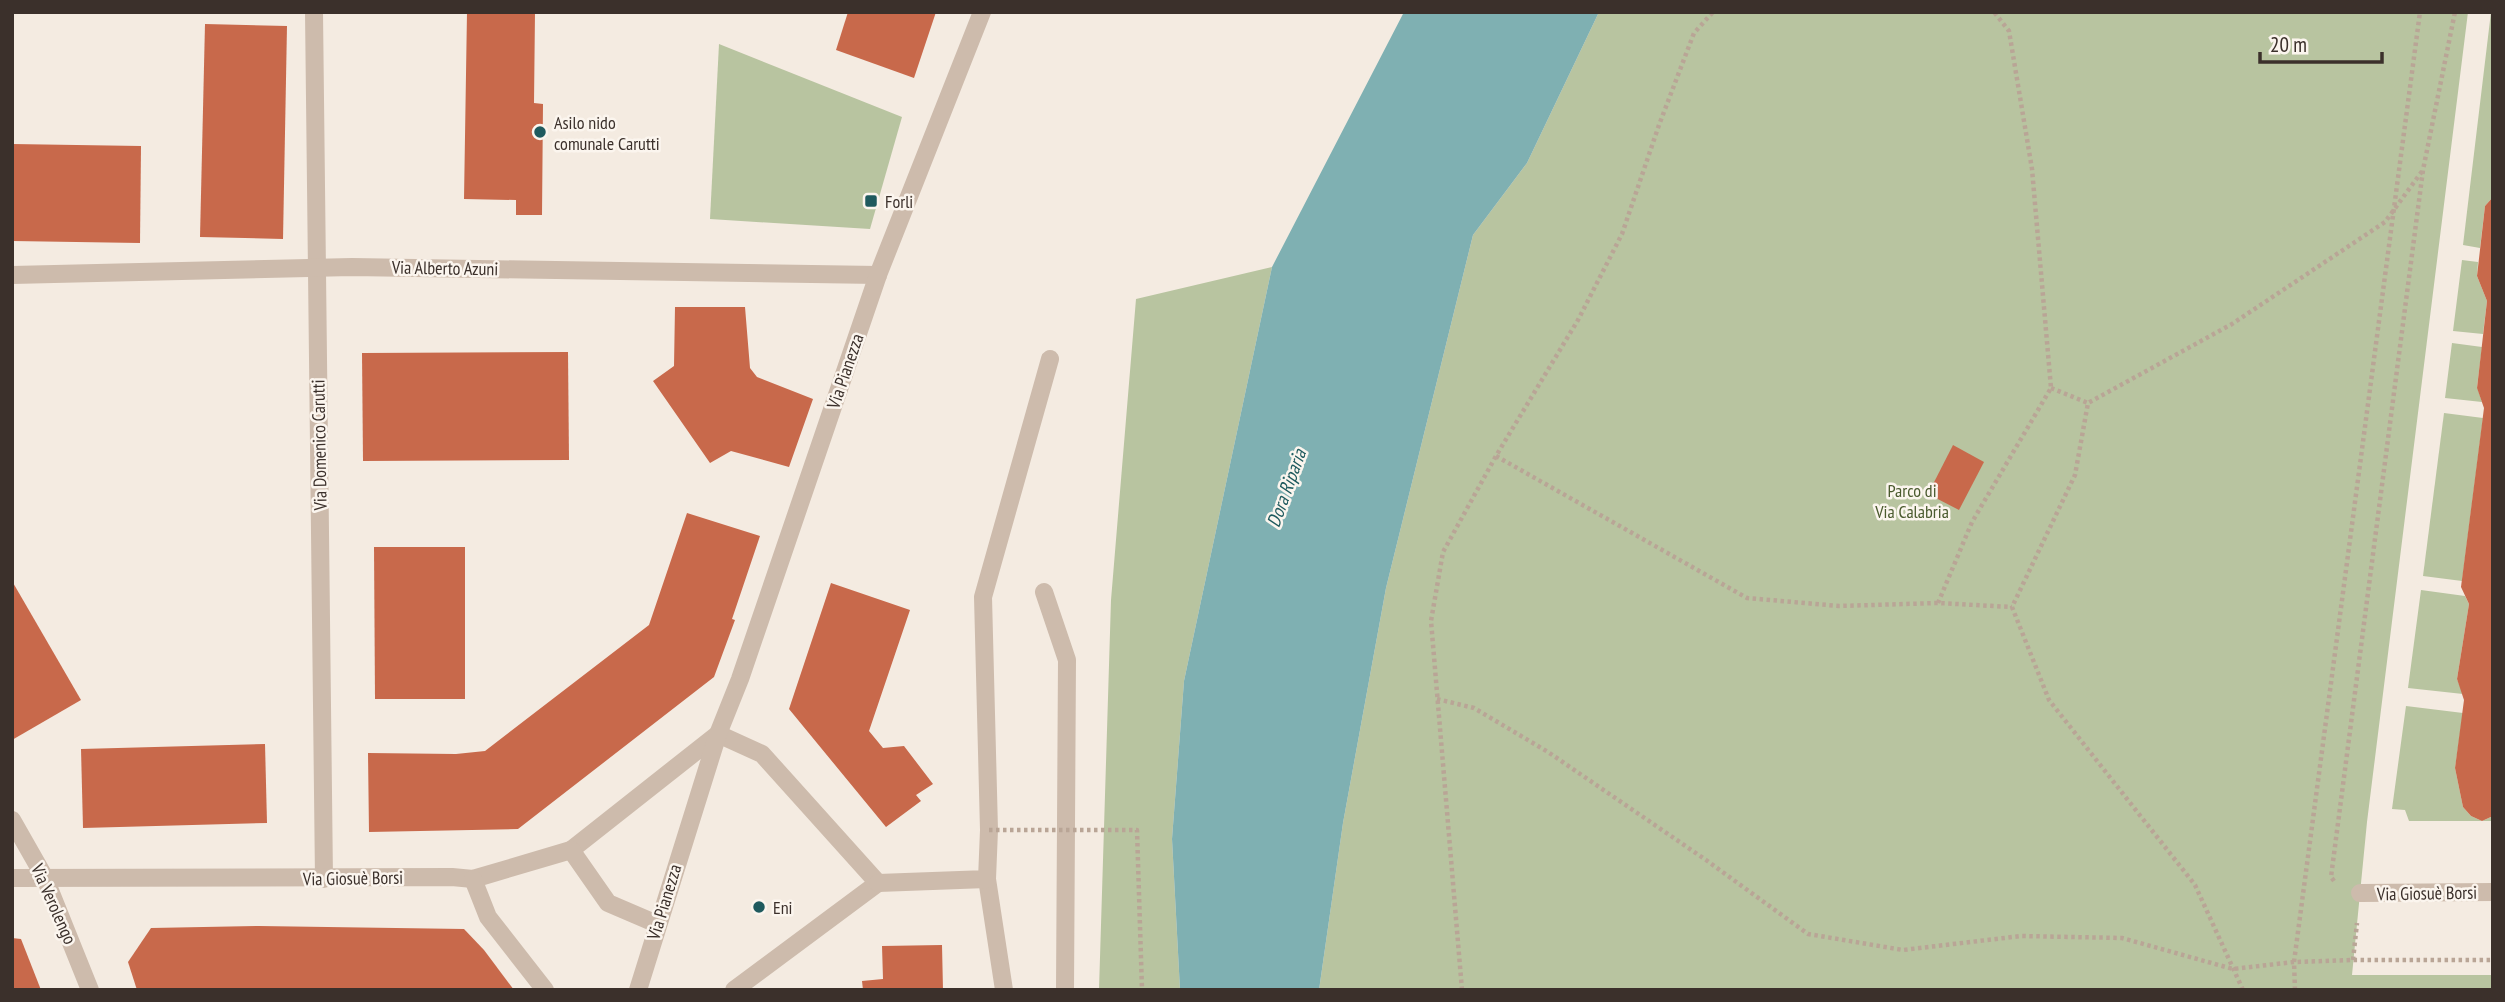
<svg xmlns="http://www.w3.org/2000/svg" width="2505" height="1002" viewBox="0 0 2505 1002" font-family="'PT Sans Narrow',sans-serif">
	<style>
		.green { fill: #b8c4a0 }
		.water { fill: #7fb0b2 }
		.building { fill: #c8694b }
		.lines { fill: none; stroke-linecap: round; stroke-linejoin: round }
		.path { stroke: #b9a596; stroke-width: 4.5; stroke-dasharray: 3.5 3.5; stroke-linecap: butt }
		.service { stroke: #cdbbac; stroke-width: 18 }
		.minor { stroke: #cdbbac; stroke-width: 18 }
		.tertiary { stroke: #cdbbac; stroke-width: 18 }
		.path-bridge { stroke: #b9a596; stroke-width: 4.5; stroke-dasharray: 3.5 3.5; stroke-linecap: butt }
		.poi-dot { fill: #1f5a5e; stroke: #fbf5ee; stroke-width: 2.5 }
		.labels { text-anchor: middle; dominant-baseline: central; stroke-width: 5; stroke-linejoin: round; paint-order: stroke }
		.poi-label { font-size: 18px; fill: #3b302b; stroke: #fbf5ee; text-anchor: start }
		.street-label { font-size: 18px; fill: #3b302b; stroke: #fbf5ee }
		.park-label { font-size: 18px; fill: #4a5a2e; stroke: #fbf5ee }
		.water-label { font-size: 19px; font-style: italic; fill: #1f5a5e; stroke: #fbf5ee }
	</style>
	<rect width="100%" height="100%" fill="#f4ebe1"/>
	<g class="green">
		<polygon points="1599,12 2468,12 2367,822 2352,975 2493,975 2493,990 1319,990 1343,823 1386,588 1473,235 1527,163"/>
		<polygon points="2491,12 2493,12 2493,197 2485,206 2480,248 2463,245"/>
		<polygon points="719,44 902,117 870,229 710,219"/>
		<polygon points="2462,260 2478,262 2477,276 2487,301 2483,334 2453,331"/>
		<polygon points="1272,267 1184,681 1172,839 1180,990 1099,990 1111,600 1136,299"/>
		<polygon points="2452,343 2482,347 2477,387 2482,402 2445,398"/>
		<polygon points="2444,413 2483,418 2462,581 2423,576"/>
		<polygon points="2421,590 2465,596 2469,604 2457,679 2463,694 2408,688"/>
		<polygon points="2406,706 2463,713 2455,768 2463,807 2471,816 2482,821 2493,816 2493,821 2409,821 2405,810 2392,809"/>
	</g>
	<polygon class="water" points="1404,12 1599,12 1527,163 1473,235 1386,588 1343,823 1319,990 1180,990 1172,839 1184,681 1272,267"/>
	<g class="building">
		<polygon points="467,12 535,12 534,103 543,104 542,215 516,215 516,200 464,199"/>
		<polygon points="848,12 936,12 914,78 836,50"/>
		<polygon points="205,24 287,26 283,239 200,237"/>
		<polygon points="12,144 141,146 140,243 12,241"/>
		<polygon points="2493,197 2493,816 2482,821 2471,816 2463,807 2455,768 2464,700 2457,679 2469,604 2461,587 2484,408 2477,388 2487,301 2477,276 2485,206"/>
		<polygon points="675,307 745,307 750,368 757,377 813,399 789,467 731,451 710,463 653,381 674,366"/>
		<polygon points="568,352 569,460 363,461 362,353"/>
		<polygon points="1953,445 1984,462 1959,510 1928,494"/>
		<polygon points="687,513 760,536 732,619 735,620 714,677 518,829 369,832 368,753 456,754 485,751 649,625"/>
		<polygon points="374,547 465,547 465,699 375,699"/>
		<polygon points="12,581 81,700 12,740"/>
		<polygon points="831,583 910,610 869,731 883,748 904,746 933,784 916,795 921,801 886,827 789,709"/>
		<polygon points="265,744 267,823 83,828 81,749"/>
		<polygon points="259,926 464,929 484,950 514,990 137,990 128,962 151,928"/>
		<polygon points="12,938 21,939 41,990 12,990"/>
		<polygon points="942,945 943,990 863,990 862,981 883,979 882,946"/>
	</g>
	<g class="lines">
		<g class="path">
			<polyline points="2051,388 2088,403"/>
			<polyline points="1496,456 1747,598 1839,606 1938,603 2012,607"/>
			<polyline points="1938,603 1972,522 2051,388 2032,169 2009,31 1994,12"/>
			<polyline points="1437,699 1474,708 1548,752 1706,860 1808,934 1903,950 2021,936 2122,938 2233,969 2294,962 2353,960 2493,960"/>
			<polyline points="2334,881 2331,877 2423,170 2455,12"/>
			<polyline points="2353,960 2357,923"/>
			<polyline points="1462,990 1431,621 1443,552 1496,456 1578,320 1622,234 1659,125 1694,33 1713,12"/>
			<polyline points="2243,990 2195,885 2049,700 2012,607 2075,475 2088,403 2232,324 2385,222 2423,170"/>
			<polyline points="2295,990 2294,962 2420,12"/>
		</g>
		<g class="service">
			<polyline points="1044,592 1067,660 1065,990"/>
			<polyline points="987,879 1004,990"/>
		</g>
		<g class="minor">
			<polyline points="314,12 324,879"/>
			<polyline points="12,275 352,267 878,275"/>
			<polyline points="12,820 45,878 90,990"/>
			<polyline points="571,850 718,734 762,754 878,883 734,990"/>
			<polyline points="12,878 452,877 473,879 571,850 608,903 657,924"/>
			<polyline points="473,879 488,917 545,990"/>
			<polyline points="878,883 987,879 989,830 983,597 1050,359"/>
			<polyline points="2360,893 2493,892"/>
		</g>
		<polyline class="tertiary" points="638,990 718,734 740,679 878,275 982,12"/>
		<polyline class="path-bridge" points="989,830 1137,830 1142,990"/>
	</g>
	<g class="poi-dot">
		<circle cx="540" cy="132" r="7"/>
		<rect x="864" y="194" width="14" height="14" rx="3.5"/>
		<circle cx="759" cy="907" r="7"/>
	</g>
	<g class="labels">
		<g class="poi-label">
			<text x="554" y="122">Asilo nido<tspan x="554" dy="21">comunale Carutti</tspan></text>
			<text x="885" y="201">Forli</text>
			<text x="773" y="907">Eni</text>
		</g>
		<g class="street-label">
			<text transform="translate(445 268) rotate(1)">Via Alberto Azuni</text>
			<text transform="translate(845 371) rotate(-71)">Via Pianezza</text>
			<text transform="translate(319 445) rotate(-91)">Via Domenico Carutti</text>
			<text transform="translate(353 878) rotate(-1)">Via Giosuè Borsi</text>
			<text transform="translate(2427 893) rotate(-1)">Via Giosuè Borsi</text>
			<text transform="translate(664 902) rotate(-73)">Via Pianezza</text>
			<text transform="translate(54 904) rotate(66)">Via Verolengo</text>
		</g>
		<g class="park-label">
			<text x="1912" y="490">Parco di<tspan x="1912" dy="21">Via Calabria</tspan></text>
		</g>
		<g class="water-label">
			<text transform="translate(1286 488) rotate(-70)">Dora Riparia</text>
		</g>
	</g>
	<rect width="2505" height="1002" fill="none" stroke="#3b302b" stroke-width="28"/>
	<path d="M2260 52v10h122v-10" fill="none" stroke="#3b302b" stroke-width="3.5"/>
	<text x="2270" y="52" font-size="21" fill="#3b302b" stroke="#fbf5ee" stroke-width="5" paint-order="stroke">20 m</text>
</svg>
